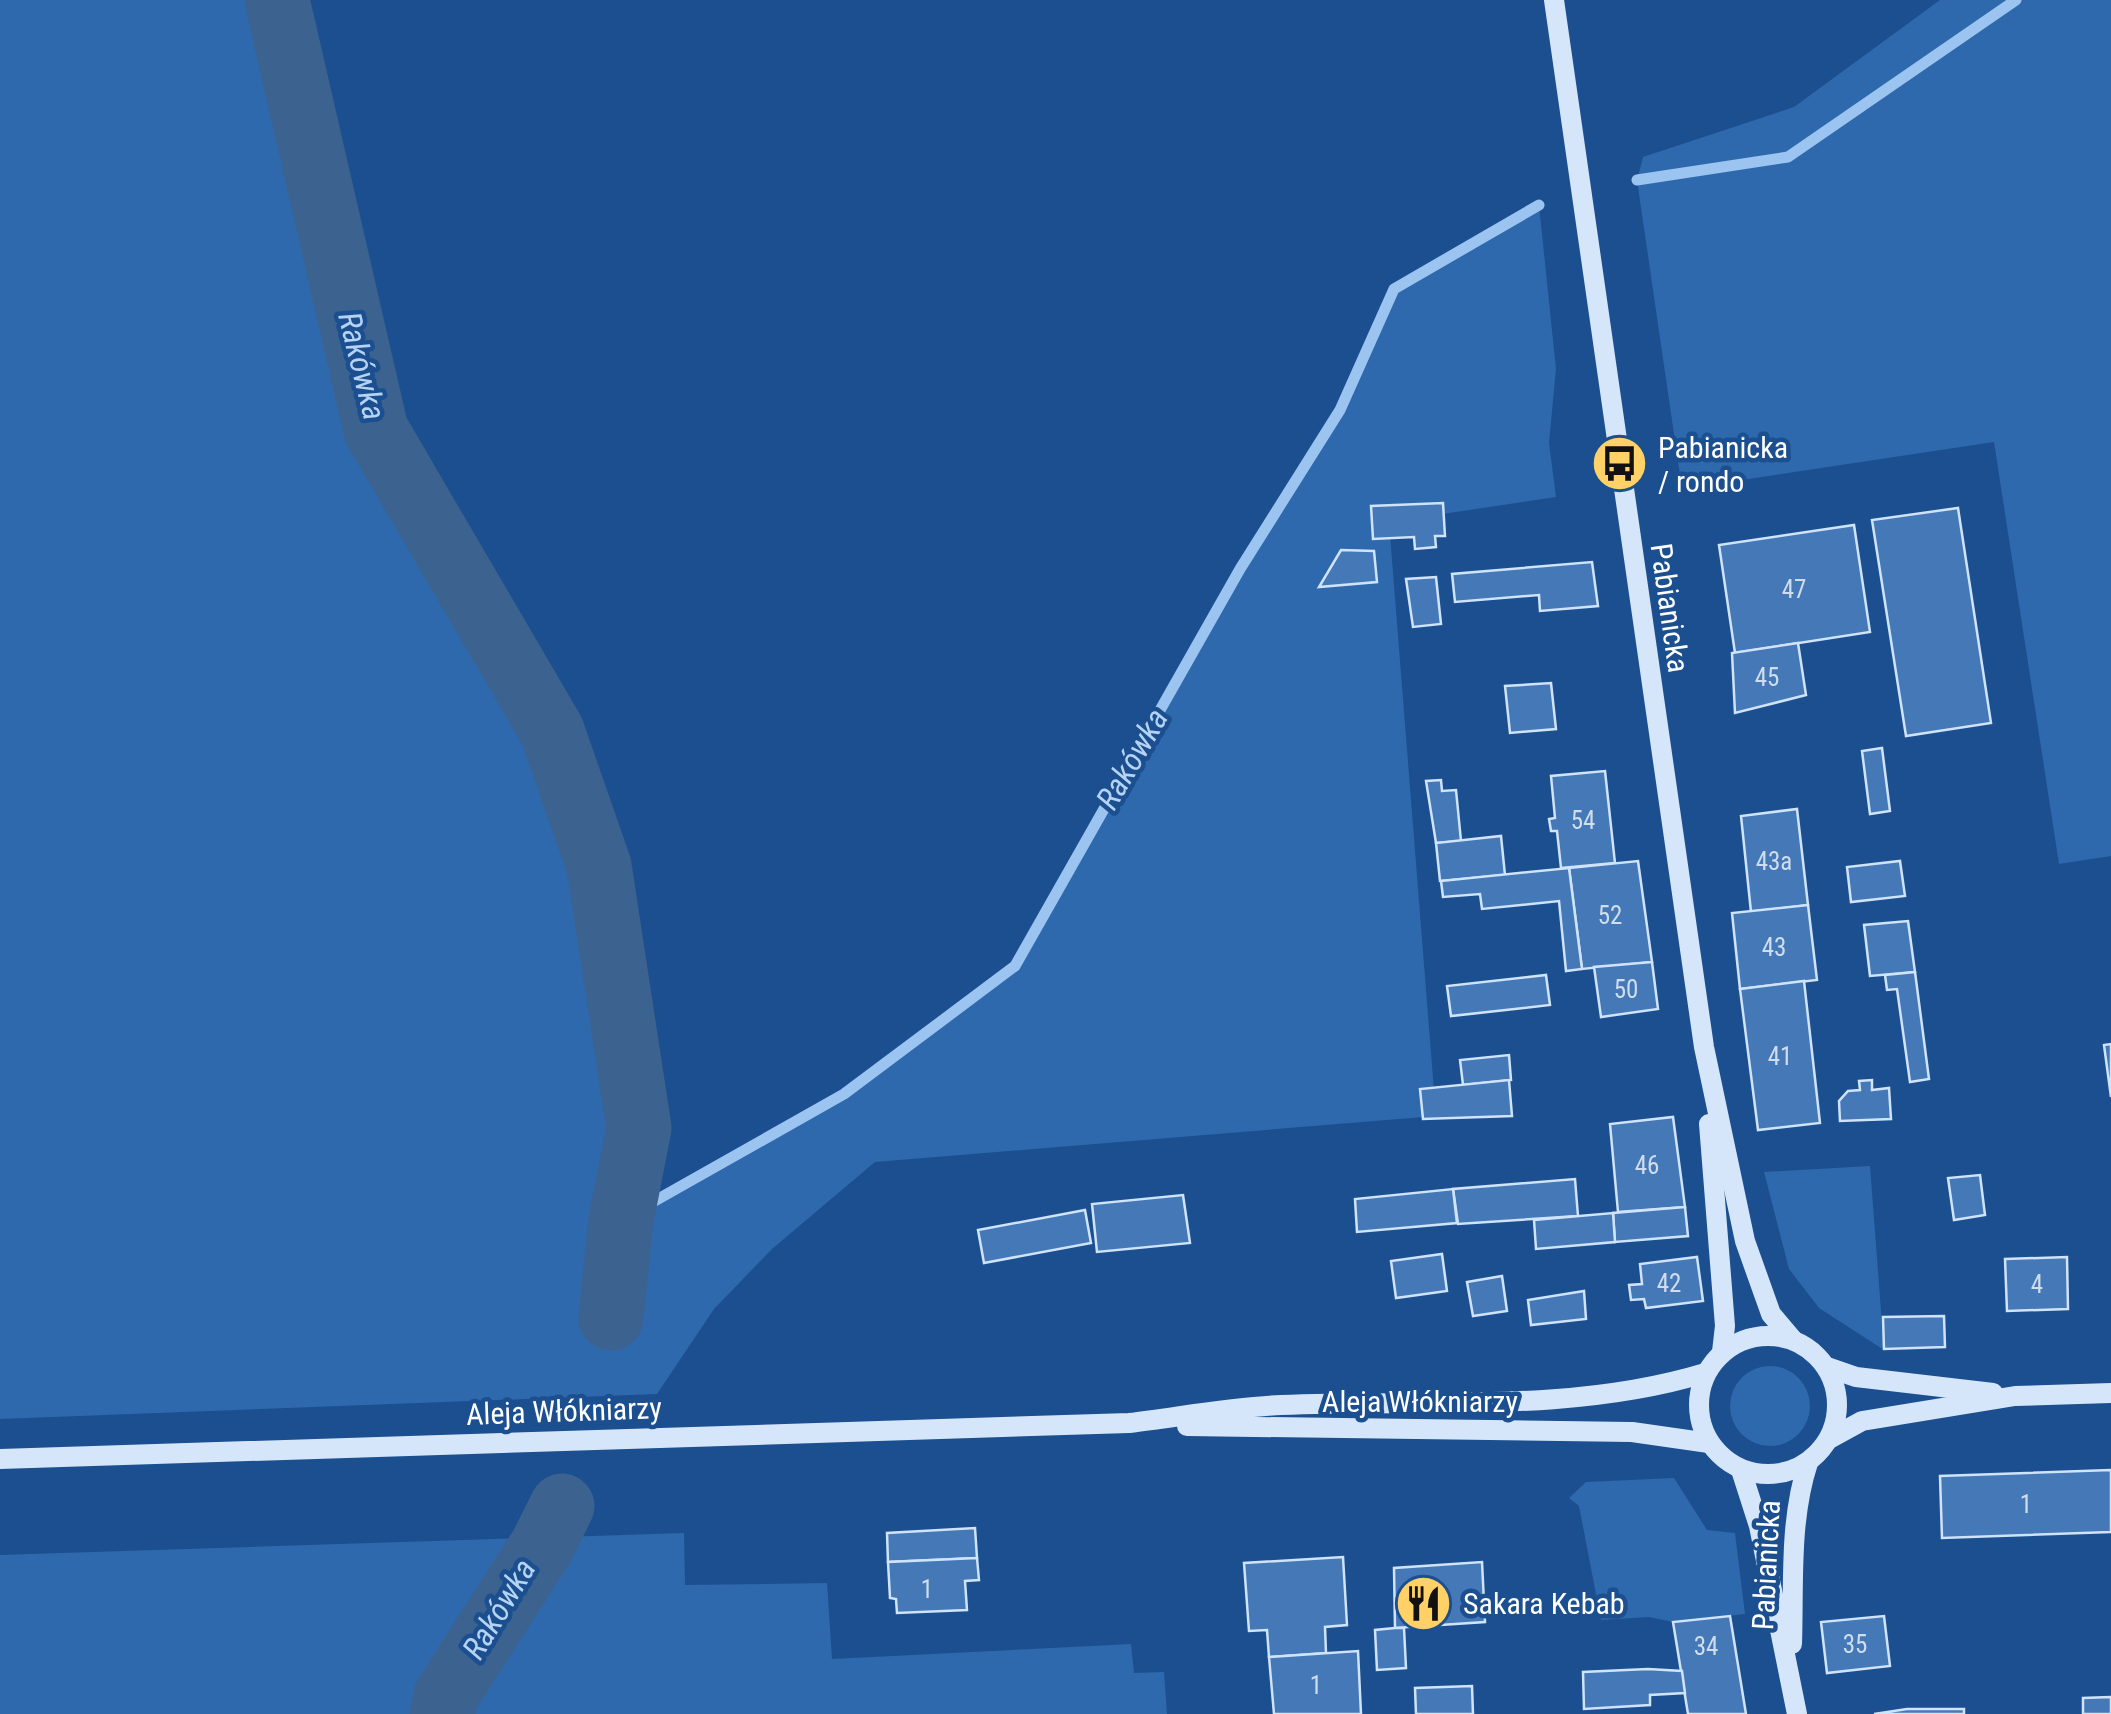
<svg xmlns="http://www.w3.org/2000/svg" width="2111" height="1714" viewBox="0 0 2111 1714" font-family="'Roboto Condensed',sans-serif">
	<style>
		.green { fill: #2e69ad }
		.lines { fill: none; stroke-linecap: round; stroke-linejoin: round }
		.stream { stroke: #9cc4f0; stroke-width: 11 }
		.river { stroke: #3c6290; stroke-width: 65 }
		.building { fill: #4478b7; stroke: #cfe3fa; stroke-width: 2.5 }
		.secondary { stroke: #d6e6fa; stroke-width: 20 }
		.labels { text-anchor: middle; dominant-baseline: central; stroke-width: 9; stroke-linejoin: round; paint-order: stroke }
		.number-label { font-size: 25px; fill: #d0dded }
		.poi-label { font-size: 30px; fill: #fff; stroke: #1b4f8f; text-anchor: start }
		.street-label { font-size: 30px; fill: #fff; stroke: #1b4f8f }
		.water-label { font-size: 32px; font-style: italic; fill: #b5d3f5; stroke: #1b4f8f }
	</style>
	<rect width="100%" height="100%" fill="#1b4f8f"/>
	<g class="green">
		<polygon points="0,0 277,0 376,430 552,731 599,866 639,1128 622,1219 844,1094 1015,966 1240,569 1340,410 1394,289 1539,205 1556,369 1549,443 1556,497 1389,522 1436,1116 875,1162 772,1249 714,1309 657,1394 0,1419"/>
		<polygon points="1940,0 2111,0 2111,856 2059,864 1994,442 1682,489 1637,180 1643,157 1794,107"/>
		<polygon points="1870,1166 1884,1350 1819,1308 1789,1269 1764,1172"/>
		<circle cx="1770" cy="1406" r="40"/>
		<polygon points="1674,1478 1707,1530 1735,1533 1745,1614 1673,1622 1649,1617 1601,1620 1579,1506 1569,1498 1586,1482"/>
		<polygon points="684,1533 685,1585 827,1583 832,1659 1131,1644 1134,1673 1164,1672 1167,1714 0,1714 0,1555"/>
	</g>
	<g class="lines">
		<g class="stream">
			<polyline points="1637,180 1788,157 2016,0"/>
			<polyline points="621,1220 844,1094 1015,966 1240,569 1340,410 1394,289 1539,205"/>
		</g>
		<g class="river">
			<polyline points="277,0 376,430 552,731 599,866 639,1128 621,1220 611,1318"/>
			<polyline points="442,1714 446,1696 542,1546 562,1506"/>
		</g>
	</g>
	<g class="building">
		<polygon points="1443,503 1445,536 1435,536 1436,547 1415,549 1414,537 1373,539 1371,506"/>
		<polygon points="1958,508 1991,723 1906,736 1872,520"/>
		<polygon points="1854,525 1870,632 1735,653 1719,545"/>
		<polygon points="1341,550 1374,551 1377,582 1319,587"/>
		<polygon points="1592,562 1598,606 1540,611 1539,595 1455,602 1452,574"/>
		<polygon points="1436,577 1441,624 1413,627 1406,579"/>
		<polygon points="1798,643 1806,695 1735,713 1732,653"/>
		<polygon points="1551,683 1556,729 1510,733 1505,686"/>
		<polygon points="1882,748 1890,811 1870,814 1862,751"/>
		<polygon points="1605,771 1615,863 1561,868 1557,831 1551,831 1549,819 1555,818 1551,776"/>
		<polygon points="1441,780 1442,791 1456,790 1461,841 1436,843 1426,781"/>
		<polygon points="1797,809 1808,905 1751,912 1741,816"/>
		<polygon points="1501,836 1505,875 1440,881 1436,843"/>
		<polygon points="1638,861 1652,962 1582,969 1569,868"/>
		<polygon points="1900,861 1905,896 1851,902 1847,867"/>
		<polygon points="1569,868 1582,969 1566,971 1559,901 1482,909 1480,894 1443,897 1441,881"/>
		<polygon points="1808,905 1817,980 1740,989 1732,913"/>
		<polygon points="1908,921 1915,972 1870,976 1864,925"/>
		<polygon points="1652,962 1658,1009 1601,1017 1594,967"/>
		<polygon points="1915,972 1929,1079 1910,1082 1897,989 1887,990 1885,975"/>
		<polygon points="1546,975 1550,1005 1451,1016 1447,986"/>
		<polygon points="1804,981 1820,1123 1758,1130 1740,989"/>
		<polygon points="2111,1044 2111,1097 2104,1045"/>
		<polygon points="1509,1055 1511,1080 1463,1085 1460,1060"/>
		<polygon points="1509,1080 1512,1116 1423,1119 1420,1089"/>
		<polygon points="1872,1080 1872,1090 1889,1088 1891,1119 1840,1121 1839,1101 1848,1091 1860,1090 1859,1081"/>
		<polygon points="1673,1117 1685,1207 1618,1212 1610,1124"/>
		<polygon points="1980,1175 1985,1215 1954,1220 1948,1178"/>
		<polygon points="1575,1179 1578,1216 1458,1224 1453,1189"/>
		<polygon points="1453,1189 1457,1223 1357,1232 1355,1199"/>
		<polygon points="1183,1195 1190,1243 1097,1252 1092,1204"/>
		<polygon points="1685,1207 1688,1236 1615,1242 1613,1213"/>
		<polygon points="1085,1210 1091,1243 984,1263 978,1230"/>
		<polygon points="1613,1213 1615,1242 1536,1249 1534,1220"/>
		<polygon points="1442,1254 1447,1291 1396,1298 1391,1261"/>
		<polygon points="1697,1257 1703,1301 1646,1308 1644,1299 1631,1300 1629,1285 1642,1284 1640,1264"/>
		<polygon points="2067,1257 2068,1309 2007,1311 2005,1259"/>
		<polygon points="1502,1276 1507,1311 1473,1316 1467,1282"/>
		<polygon points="1584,1291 1586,1319 1531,1325 1528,1300"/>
		<polygon points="1944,1316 1945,1347 1884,1349 1883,1317"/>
		<polygon points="2111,1470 2111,1532 1942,1538 1940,1476"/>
		<polygon points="975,1528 977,1558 888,1562 887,1533"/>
		<polygon points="1343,1557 1347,1625 1325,1627 1326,1653 1269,1657 1267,1630 1249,1631 1244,1563"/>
		<polygon points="977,1558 979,1580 965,1581 967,1610 897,1613 896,1599 890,1598 888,1562"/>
		<polygon points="1482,1562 1485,1622 1395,1628 1394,1568"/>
		<polygon points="1730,1616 1746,1714 1688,1714 1673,1622"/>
		<polygon points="1884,1616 1890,1666 1827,1673 1821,1622"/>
		<polygon points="1395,1628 1404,1628 1406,1668 1377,1670 1375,1630"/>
		<polygon points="1358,1651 1361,1714 1274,1714 1269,1657"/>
		<polygon points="1648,1669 1682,1671 1685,1693 1650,1695 1650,1705 1584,1709 1583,1672"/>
		<polygon points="1472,1686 1473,1714 1416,1714 1415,1688"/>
		<polygon points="2111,1697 2111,1714 2083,1714 2083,1698"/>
		<polygon points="1907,1709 1964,1709 1964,1714 1874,1714"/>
	</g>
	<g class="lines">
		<g class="secondary">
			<polyline points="1554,0 1704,1047 1745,1241 1771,1314 1793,1340"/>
			<polyline points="1709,1124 1725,1326 1722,1352"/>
			<circle cx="1768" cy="1405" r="69"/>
			<polyline points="1827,1367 1856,1377 1993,1393"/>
			<polyline points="1187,1426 1632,1432 1709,1443"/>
			<polyline points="1831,1438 1862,1421 2015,1396 2111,1393"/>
			<path d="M0,1459L1129,1423C1179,1417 1231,1407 1281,1405C1421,1399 1570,1414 1705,1373"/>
			<polyline points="1741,1470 1759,1526 1797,1714"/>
			<path d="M1792,1644C1794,1584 1789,1521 1808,1463"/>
		</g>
	</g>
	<defs>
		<symbol id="bus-disc" viewBox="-11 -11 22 22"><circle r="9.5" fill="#ffd166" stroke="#1b4f8f"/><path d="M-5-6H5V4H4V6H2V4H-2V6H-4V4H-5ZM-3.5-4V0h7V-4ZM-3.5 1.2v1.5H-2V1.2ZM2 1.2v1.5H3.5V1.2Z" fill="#111"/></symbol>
		<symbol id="restaurant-disc" viewBox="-11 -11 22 22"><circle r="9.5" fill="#ffd166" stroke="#1b4f8f"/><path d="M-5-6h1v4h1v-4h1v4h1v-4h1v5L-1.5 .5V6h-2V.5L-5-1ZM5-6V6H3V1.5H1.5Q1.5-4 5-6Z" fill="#111"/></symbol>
	</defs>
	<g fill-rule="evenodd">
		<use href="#bus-disc" x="1588" y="432" width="63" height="63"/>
		<use href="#restaurant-disc" x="1392" y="1572" width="63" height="63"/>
	</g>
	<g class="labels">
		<g class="number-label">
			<text x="1794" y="589">47</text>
			<text x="1767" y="677">45</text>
			<text x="1583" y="820">54</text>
			<text x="1774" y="861">43a</text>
			<text x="1610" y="915">52</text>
			<text x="1774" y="947">43</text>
			<text x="1626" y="989">50</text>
			<text x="1780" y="1056">41</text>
			<text x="1647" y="1165">46</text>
			<text x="1669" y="1283">42</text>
			<text x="2037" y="1284">4</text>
			<text x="2026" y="1504">1</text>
			<text x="927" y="1589">1</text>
			<text x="1855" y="1644">35</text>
			<text x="1706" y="1646">34</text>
			<text x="1316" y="1685">1</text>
		</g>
		<g class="poi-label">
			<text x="1658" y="447">Pabianicka<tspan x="1658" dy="34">/ rondo</tspan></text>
			<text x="1463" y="1603">Sakara Kebab</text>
		</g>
		<g class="street-label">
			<text transform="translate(1670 608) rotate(82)">Pabianicka</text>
			<text x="1420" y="1401">Aleja Włókniarzy</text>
			<text transform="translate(564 1411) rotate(-2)">Aleja Włókniarzy</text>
			<text transform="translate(1766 1565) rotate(-87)">Pabianicka</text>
		</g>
		<g class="water-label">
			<text transform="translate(362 366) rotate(76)">Rakówka</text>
			<text transform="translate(1132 759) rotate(-60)">Rakówka</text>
			<text transform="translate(499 1609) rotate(-59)">Rakówka</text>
		</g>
	</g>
</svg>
